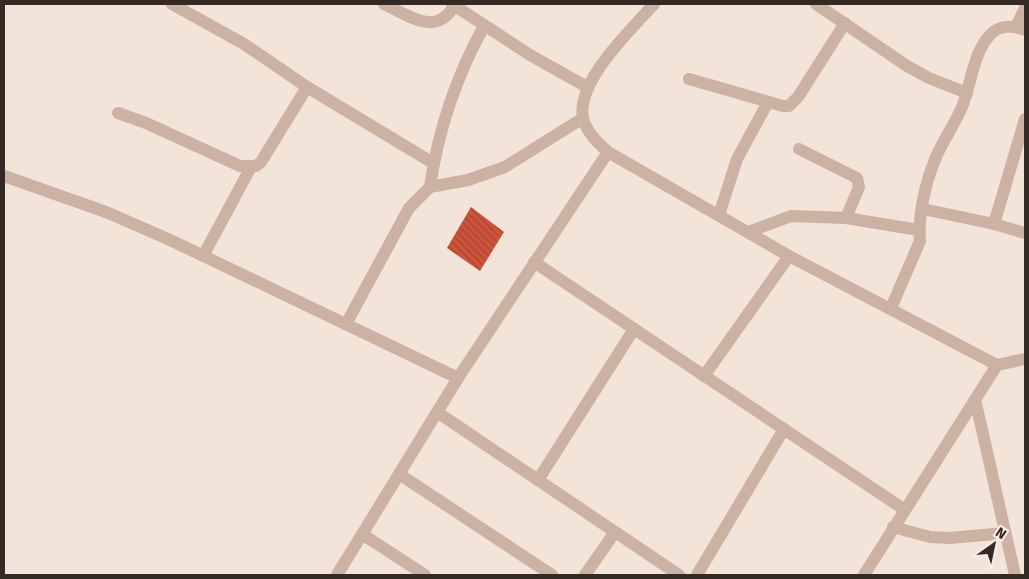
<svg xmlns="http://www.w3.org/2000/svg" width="1029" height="579" viewBox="0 0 1029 579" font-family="'Fira Sans',sans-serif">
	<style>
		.building { fill: url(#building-back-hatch) }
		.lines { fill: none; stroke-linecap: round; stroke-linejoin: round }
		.minor { stroke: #cbb2a3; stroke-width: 12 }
	</style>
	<defs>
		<pattern id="building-back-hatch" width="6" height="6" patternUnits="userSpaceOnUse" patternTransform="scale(1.25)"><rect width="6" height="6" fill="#cd533b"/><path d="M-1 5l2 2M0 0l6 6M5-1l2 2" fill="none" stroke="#a74531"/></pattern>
	</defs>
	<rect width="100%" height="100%" fill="#f2e4d8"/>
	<polygon class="building" points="471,207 504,232 480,271 447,248"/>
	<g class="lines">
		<g class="minor">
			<polyline points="172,4 244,44 307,87 433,163"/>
			<path d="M384,4C410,16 437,38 455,4"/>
			<polyline points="452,4 530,55 587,87"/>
			<path d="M654,4C631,30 576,81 583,118C586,132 598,143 608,152L789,256L997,365L1025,359"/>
			<polyline points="816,4 907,66 929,78 967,93"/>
			<polyline points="1016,27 1025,8"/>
			<polyline points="689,79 783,106 789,106 798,97 845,23"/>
			<polyline points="118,113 146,123 240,166 256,166 261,162 307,87"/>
			<polyline points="799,149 857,178 859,187 846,218"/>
			<polyline points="4,176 106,212 168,239 458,378"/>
			<path d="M430,187C438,131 457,75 484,26"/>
			<polyline points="923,209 994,224 1025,233"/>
			<polyline points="719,215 737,159 768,102"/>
			<polyline points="994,224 1025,119"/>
			<polyline points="748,232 791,216 846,218 919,230"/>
			<polyline points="203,256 251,167"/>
			<polyline points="534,262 905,510"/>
			<path d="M891,308L920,241C918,216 925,185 934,162C941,143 954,126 962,107C971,85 973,53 990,35C999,25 1013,25 1025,30"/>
			<polyline points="346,324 409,208 430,187 468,180 505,167 583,118"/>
			<polyline points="704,376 789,256"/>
			<polyline points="975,399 1015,575"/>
			<polyline points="437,412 679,575"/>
			<polyline points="399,474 552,575"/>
			<polyline points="538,480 634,329"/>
			<polyline points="893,527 930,537 950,538 1005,533"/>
			<polyline points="362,534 425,575"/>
			<polyline points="337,575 458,378 608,152"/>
			<polyline points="585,575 615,532"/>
			<polyline points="697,575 784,429"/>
			<polyline points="864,575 997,365"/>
		</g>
	</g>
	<rect width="1029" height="579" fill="none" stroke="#352926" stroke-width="10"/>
	<g transform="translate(994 544) rotate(33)" stroke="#faeee4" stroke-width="4" paint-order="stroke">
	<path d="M0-4L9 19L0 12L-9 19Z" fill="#352926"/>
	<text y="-8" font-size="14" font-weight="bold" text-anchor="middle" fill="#352926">N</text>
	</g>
</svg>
